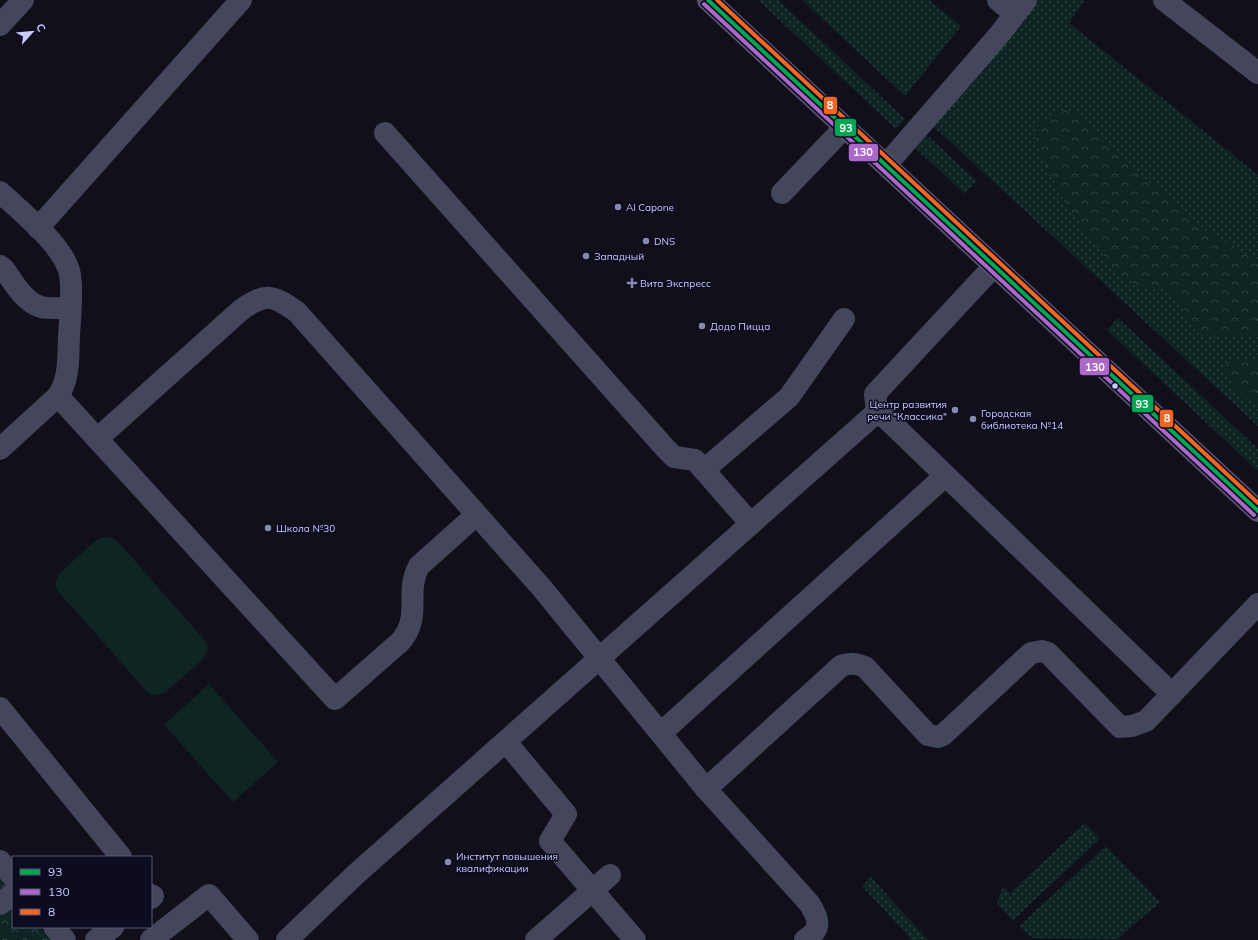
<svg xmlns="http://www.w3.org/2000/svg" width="1258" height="940" viewBox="0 0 1258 940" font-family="Mulish,sans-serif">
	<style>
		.green { fill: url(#green-dots) }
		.forest { fill: url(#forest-crowns) }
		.pitch { fill: #0e2523 }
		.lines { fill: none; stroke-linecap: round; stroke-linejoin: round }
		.minor { stroke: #44465c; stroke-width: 22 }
		.major { stroke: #57506e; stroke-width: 22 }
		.bus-1-casing { stroke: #0c0b1f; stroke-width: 7 }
		.bus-2-casing { stroke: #0c0b1f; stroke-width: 7 }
		.bus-3-casing { stroke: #0c0b1f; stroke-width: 7 }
		.bus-1 { stroke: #00a651; stroke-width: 4 }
		.bus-2 { stroke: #ac68c9; stroke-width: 4 }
		.bus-3 { stroke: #f26522; stroke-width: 4 }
		.poi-dot { fill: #8889af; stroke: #0c0b1f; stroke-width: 1.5 }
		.bus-dot { fill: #c9cbff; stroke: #0c0b1f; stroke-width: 1.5 }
		.labels { text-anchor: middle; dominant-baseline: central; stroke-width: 3; stroke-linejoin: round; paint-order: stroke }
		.poi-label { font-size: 10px; fill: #c9cbff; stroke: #0c0b1f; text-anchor: start }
		.line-badge { stroke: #0c0b1f; stroke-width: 1.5 }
		.badge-label { font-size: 11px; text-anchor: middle; font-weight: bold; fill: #fff }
	</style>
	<defs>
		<pattern id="green-dots" width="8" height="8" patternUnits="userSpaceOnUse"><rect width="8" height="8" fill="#0e2523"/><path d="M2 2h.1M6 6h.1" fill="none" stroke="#304344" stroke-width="1.8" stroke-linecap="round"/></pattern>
		<pattern id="forest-crowns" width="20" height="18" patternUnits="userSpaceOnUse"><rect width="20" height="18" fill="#0e2523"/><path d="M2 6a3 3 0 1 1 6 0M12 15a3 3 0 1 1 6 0" fill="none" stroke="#304344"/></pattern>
	</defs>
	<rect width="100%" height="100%" fill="#100f1a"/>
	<g class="green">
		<polygon points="758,0 778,0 905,119 896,129"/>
		<polygon points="802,0 929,0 961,26 905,96"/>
		<polygon points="1035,0 1085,0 1069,23 1258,175 1258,426 932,125"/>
		<polygon points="926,134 976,181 965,194 914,147"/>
		<polygon points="1118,318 1258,449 1258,471 1107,330"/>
		<polygon points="1085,823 1100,839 1013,920 997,904 1003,886 1010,893"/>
		<polygon points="1106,846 1160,902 1118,939 1032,938 1019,926"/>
		<polygon points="871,877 928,940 912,940 862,886"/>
	</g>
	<g class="forest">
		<path d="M1062,110C1085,114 1087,116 1097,137L1208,232L1258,261V334L1206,337L1193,329L1176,296L1162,289L1148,290L1118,276L1063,200L1042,156L1034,132L1039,123Z"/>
		<path d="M1258,359V407C1244,396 1224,384 1226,364L1235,360Z"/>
		<polygon points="0,879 13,895 13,927 39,927 50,940 0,940"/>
	</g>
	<g class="pitch">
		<path d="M107,537L114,539L120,544L207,643L208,650L203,659L166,692C160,695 155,696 149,694L57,590L55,584L60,573L94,542L100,538Z"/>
		<polygon points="209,684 278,762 233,802 164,725"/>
	</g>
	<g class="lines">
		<g class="minor">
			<polyline points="998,0 1015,14"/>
			<polyline points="1164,0 1258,73"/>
			<polyline points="0,25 23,0"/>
			<polyline points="385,133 666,449 674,457 695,460 751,524"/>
			<polyline points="886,165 999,35 1026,0"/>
			<path d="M0,192C20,211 66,247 70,275C73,295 70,317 69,336C68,357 70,378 58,396L0,449"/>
			<polyline points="782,193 845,127"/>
			<polyline points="38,228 241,0"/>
			<path d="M0,266L4,269C13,282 25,303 41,307C50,309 61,308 70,308"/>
			<path d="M58,396L335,699L400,642C423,616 404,593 419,566L476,515"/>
			<polyline points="877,412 887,419 1172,694"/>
			<path d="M97,439L241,310C266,292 273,295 297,312L541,587L706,789"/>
			<polyline points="704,470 789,397 844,319"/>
			<polyline points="0,708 121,857"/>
			<polyline points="661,733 945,476"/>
			<polyline points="506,742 566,814 550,841 635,940"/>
			<polyline points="0,861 13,877"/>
			<polyline points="151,895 153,896 151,898"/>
			<polyline points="0,904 13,894"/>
			<polyline points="54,927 65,940"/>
			<polyline points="96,940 113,927"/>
			<polyline points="151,940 209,895 248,940"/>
			<polyline points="287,940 355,875 877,412 875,394 994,266"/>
			<polyline points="536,940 610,875"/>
			<path d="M805,940C808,937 813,935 815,931C821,923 814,911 809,903L706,789L841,666C850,663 856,663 865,667L928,735L938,737L943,735L1031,653L1042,651L1048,653L1120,727L1132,726L1146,721L1258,604"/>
		</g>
		<polyline class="major" points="708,0 1258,511"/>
		<defs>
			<polyline id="bus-1" points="708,0 1258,511"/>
			<polyline id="bus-2" points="704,4 1254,515"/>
			<polyline id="bus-3" points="717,0 1258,503"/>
		</defs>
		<use href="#bus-1" class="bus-1-casing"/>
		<use href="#bus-2" class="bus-2-casing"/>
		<use href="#bus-3" class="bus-3-casing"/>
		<use href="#bus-1" class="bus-1"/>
		<use href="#bus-2" class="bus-2"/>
		<use href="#bus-3" class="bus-3"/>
	</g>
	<g class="poi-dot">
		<circle cx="618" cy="207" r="4"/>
		<circle cx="646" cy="241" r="4"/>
		<circle cx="586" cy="256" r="4"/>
		<path d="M630 277h4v4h4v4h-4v4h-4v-4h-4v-4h4z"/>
		<circle cx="702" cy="326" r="4"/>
		<circle cx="955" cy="410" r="4"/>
		<circle cx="973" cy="419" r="4"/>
		<circle cx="268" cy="528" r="4"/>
		<circle cx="448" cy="862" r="4"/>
	</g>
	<circle class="bus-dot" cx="1115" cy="386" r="3.5"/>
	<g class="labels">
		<g class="poi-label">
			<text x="626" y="207">Al Capone</text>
			<text x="654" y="241">DNS</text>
			<text x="594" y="256">Западный</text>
			<text x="640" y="283">Вита Экспресс</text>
			<text x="710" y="326">Додо Пицца</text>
			<text x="947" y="404" text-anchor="end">Центр развития<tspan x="947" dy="12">речи "Классика"</tspan></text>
			<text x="981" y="413">Городская<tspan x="981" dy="12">библиотека №14</tspan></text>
			<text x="276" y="528">Школа №30</text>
			<text x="456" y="856">Институт повышения<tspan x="456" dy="12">квалификации</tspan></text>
		</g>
	</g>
	<g class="line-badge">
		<rect x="823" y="96" width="15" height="19" rx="4" fill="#f26522"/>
		<rect x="834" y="118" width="23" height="19" rx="4" fill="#00a651"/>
		<rect x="848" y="143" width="31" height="19" rx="4" fill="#ac68c9"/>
		<rect x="1079" y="357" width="31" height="19" rx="4" fill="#ac68c9"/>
		<rect x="1131" y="394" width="23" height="19" rx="4" fill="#00a651"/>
		<rect x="1159" y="409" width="15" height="19" rx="4" fill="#f26522"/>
	</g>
	<g class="badge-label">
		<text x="830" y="109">8</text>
		<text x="846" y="132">93</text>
		<text x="863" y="156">130</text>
		<text x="1095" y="371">130</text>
		<text x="1142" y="408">93</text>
		<text x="1167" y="422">8</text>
	</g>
	<rect x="12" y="856" width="140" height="72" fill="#0c0b1f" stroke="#585879"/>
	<rect x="20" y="869" width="20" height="6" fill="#00a651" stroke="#585879"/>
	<text x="48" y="876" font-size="12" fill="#c9cbff">93</text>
	<rect x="20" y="889" width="20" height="6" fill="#ac68c9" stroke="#585879"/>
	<text x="48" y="896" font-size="12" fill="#c9cbff">130</text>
	<rect x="20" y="909" width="20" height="6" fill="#f26522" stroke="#585879"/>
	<text x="48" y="916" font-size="12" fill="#c9cbff">8</text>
	<g transform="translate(32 32) rotate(63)" stroke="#0c0b1f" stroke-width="3" paint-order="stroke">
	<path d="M0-3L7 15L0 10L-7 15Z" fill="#c9cbff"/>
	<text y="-6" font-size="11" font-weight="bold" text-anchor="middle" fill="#c9cbff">С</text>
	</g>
</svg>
